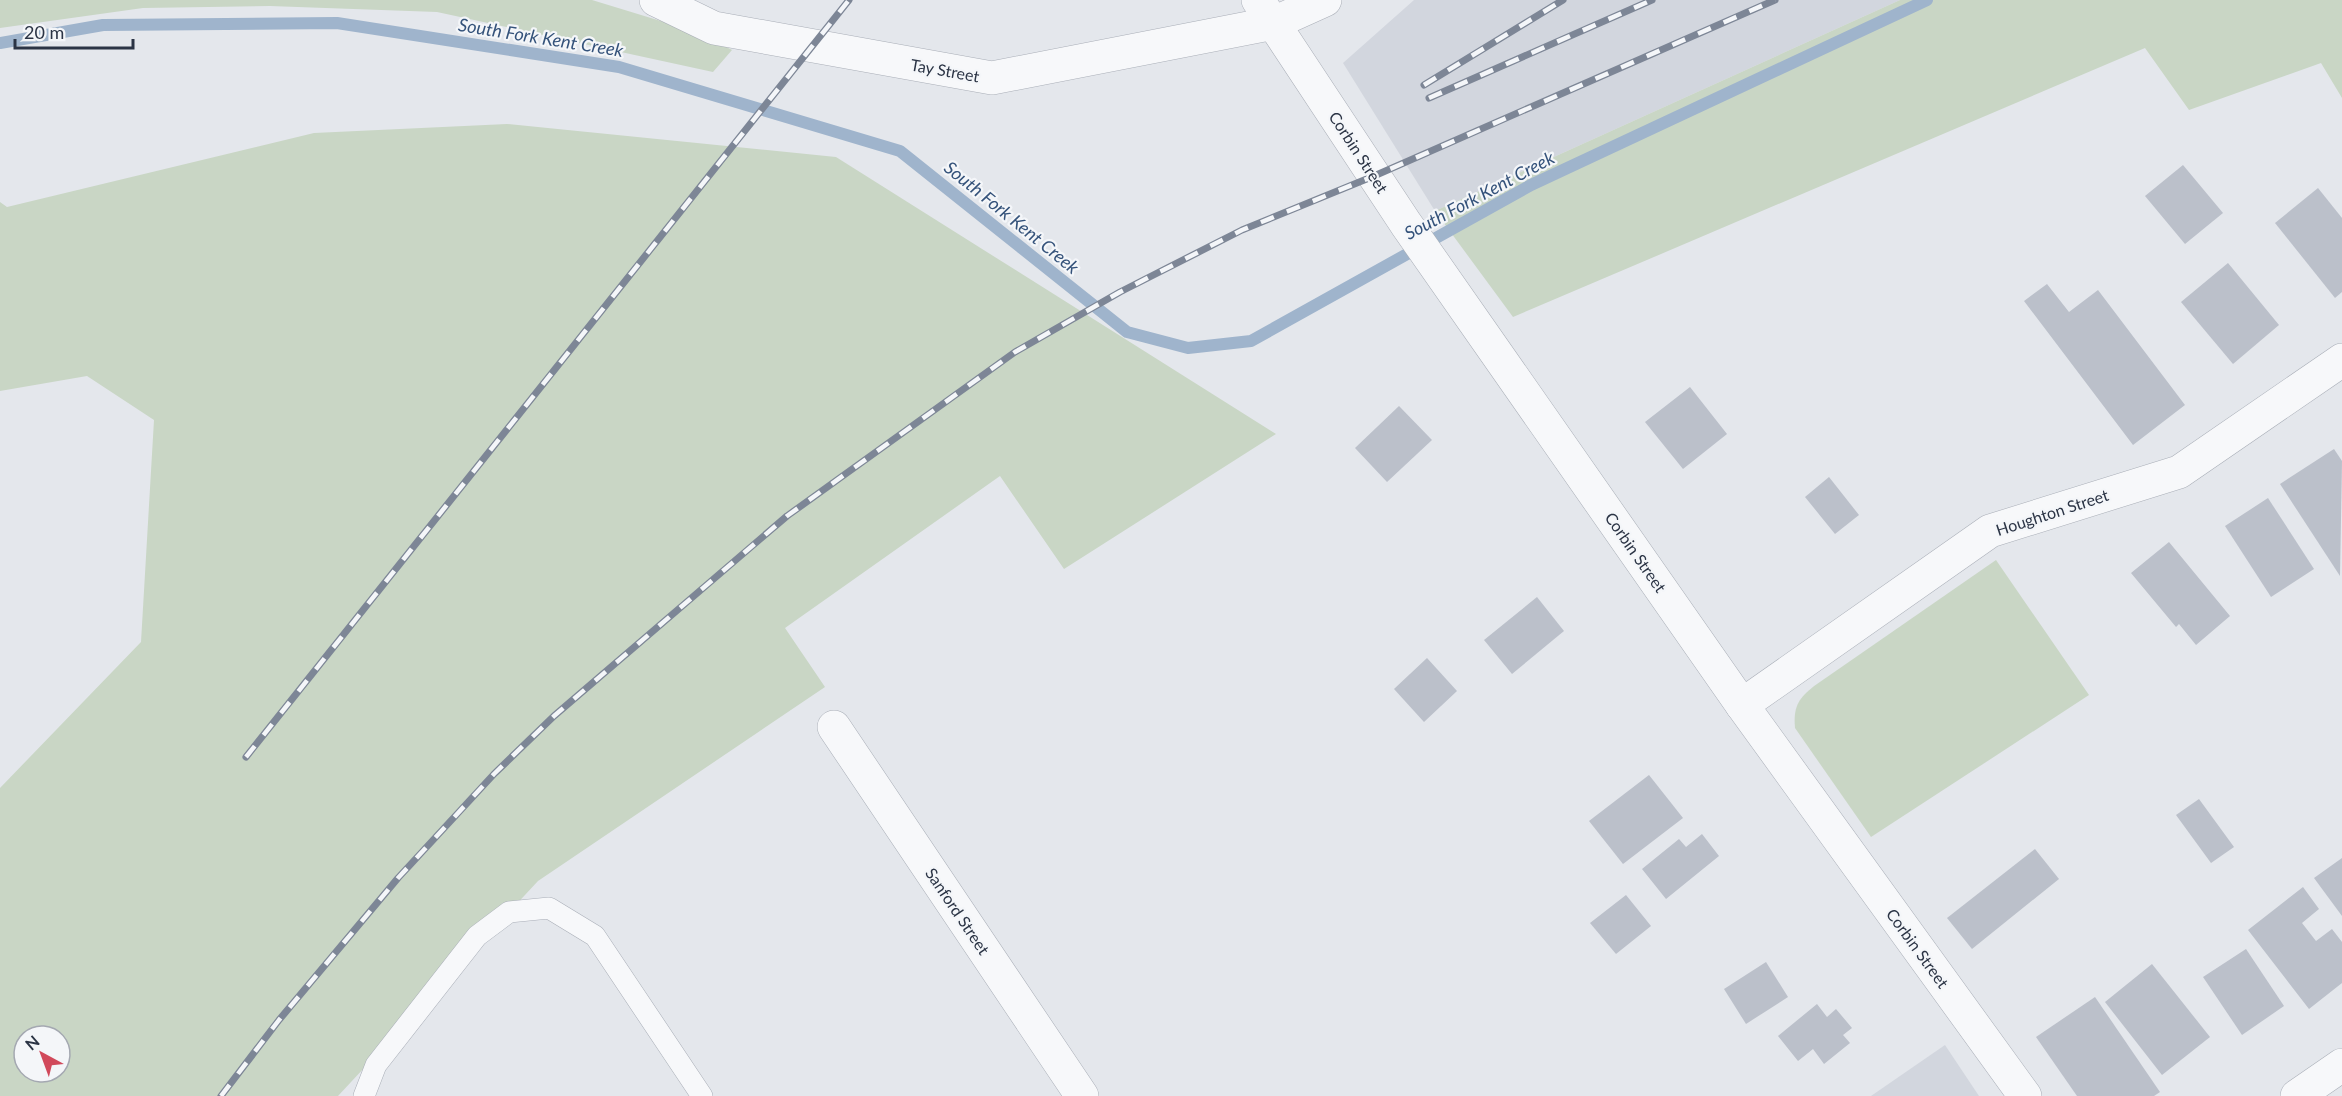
<svg xmlns="http://www.w3.org/2000/svg" width="2342" height="1096" viewBox="0 0 2342 1096" font-family="Lato,sans-serif">
	<style>
		.built { fill: #d2d6de }
		.green { fill: #c9d6c5; fill-rule: evenodd }
		.lines { fill: none; stroke-linecap: round; stroke-linejoin: round }
		.stream { stroke: #9fb4cc; stroke-width: 12 }
		.building { fill: #bbc0ca }
		.service-casing { stroke: #a9aeb7; stroke-width: 22 }
		.minor-casing { stroke: #a9aeb7; stroke-width: 34 }
		.tertiary-casing { stroke: #a9aeb7; stroke-width: 34 }
		.service { stroke: #f7f8fa; stroke-width: 21 }
		.minor { stroke: #f7f8fa; stroke-width: 33 }
		.tertiary { stroke: #f7f8fa; stroke-width: 33 }
		.rail-casing { stroke: #7d8696; stroke-width: 7 }
		.rail { stroke: #f4f6f9; stroke-width: 4.5; stroke-dasharray: 14; stroke-linecap: butt }
		.labels { text-anchor: middle; dominant-baseline: central; stroke-width: 4.5; stroke-linejoin: round; paint-order: stroke }
		.street-label { font-size: 16px; fill: #2b3445; stroke: #f4f6f9 }
		.water-label { font-size: 18px; font-style: italic; fill: #34527a; stroke: #f4f6f9 }
	</style>
	<rect width="100%" height="100%" fill="#e4e7ec"/>
	<g class="built">
		<polygon points="1414,0 1900,0 1435,211 1343,63"/>
		<polygon points="1945,1045 1979,1096 1871,1096"/>
	</g>
	<g class="green">
		<polygon points="0,0 592,0 700,33 732,50 713,72 437,12 270,6 143,8 0,28"/>
		<polygon points="1900,0 2342,0 2342,98 2321,63 2189,110 2145,48 1513,317 1435,211"/>
		<path d="M507,124L836,157L1276,434L1064,569L1000,476L785,628L825,687L538,881L338,1096H0V788L141,642L154,420L87,376L0,391V202L7,207L314,133ZM24,1036H60V1072H24Z"/>
		<path d="M1996,560L2089,695L1871,837L1795,728C1793,706 1799,697 1817,684Z"/>
	</g>
	<g class="lines">
		<polyline class="stream" points="0,43 103,25 337,23 619,67 900,151 1127,332 1188,348 1251,341 1531,185 1927,0"/>
	</g>
	<g class="building">
		<polygon points="2183,165 2223,213 2185,244 2145,196"/>
		<polygon points="2318,188 2342,218 2342,292 2335,298 2275,223"/>
		<polygon points="2228,263 2279,325 2233,364 2181,302"/>
		<polygon points="2047,284 2069,312 2098,290 2185,405 2133,445 2024,301"/>
		<polygon points="1690,387 1727,434 1683,469 1645,422"/>
		<polygon points="1399,406 1432,440 1387,482 1355,448"/>
		<polygon points="2334,449 2342,461 2340,576 2280,484"/>
		<polygon points="1829,477 1859,515 1835,534 1805,497"/>
		<polygon points="2268,498 2314,569 2271,597 2225,526"/>
		<polygon points="2169,542 2230,616 2196,645 2179,624 2176,627 2131,573"/>
		<polygon points="1537,597 1564,631 1512,674 1484,640"/>
		<polygon points="1427,658 1457,691 1424,722 1394,689"/>
		<polygon points="1649,775 1683,818 1623,864 1589,821"/>
		<polygon points="2199,799 2234,847 2211,863 2176,815"/>
		<polygon points="1702,834 1719,856 1666,899 1642,869 1679,839 1686,847"/>
		<polygon points="2035,849 2059,879 1972,949 1947,918"/>
		<polygon points="2342,858 2342,916 2314,878"/>
		<polygon points="2303,887 2319,909 2302,923 2316,941 2332,929 2342,942 2342,983 2309,1009 2248,930"/>
		<polygon points="1626,895 1651,926 1616,954 1590,923"/>
		<polygon points="2246,949 2284,1006 2242,1035 2203,977"/>
		<polygon points="1766,962 1788,997 1746,1024 1724,989"/>
		<polygon points="2152,964 2210,1037 2162,1075 2105,1002"/>
		<polygon points="2095,997 2160,1092 2154,1096 2077,1096 2036,1037"/>
		<polygon points="1817,1004 1827,1017 1836,1009 1852,1028 1843,1035 1850,1043 1824,1064 1813,1049 1798,1061 1778,1036"/>
	</g>
	<g class="lines">
		<defs>
			<polyline id="service" points="364,1096 376,1065 477,936 509,912 549,908 595,936 702,1096"/>
			<g id="minor">
				<polyline points="656,0 714,28 992,78 1274,23 1325,0"/>
				<polyline points="1742,705 1990,531 2179,472 2342,360"/>
				<polyline points="834,727 1082,1096"/>
			</g>
			<g id="tertiary">
				<polyline points="1258,0 1406,224 1742,705 2025,1096"/>
				<polyline points="2297,1096 2342,1065"/>
			</g>
		</defs>
		<use href="#service" class="service-casing"/>
		<use href="#minor" class="minor-casing"/>
		<use href="#tertiary" class="tertiary-casing"/>
		<use href="#service" class="service"/>
		<use href="#minor" class="minor"/>
		<use href="#tertiary" class="tertiary"/>
		<defs>
			<g id="rail">
				<polyline points="1424,85 1563,0"/>
				<polyline points="1429,98 1652,0"/>
				<polyline points="246,757 849,0"/>
				<polyline points="221,1096 279,1020 398,878 494,774 554,716 787,516 1015,352 1120,292 1242,230 1374,176 1775,0"/>
			</g>
		</defs>
		<use href="#rail" class="rail-casing"/>
		<use href="#rail" class="rail"/>
	</g>
	<g class="labels">
		<g class="street-label">
			<text transform="translate(945 70) rotate(10)">Tay Street</text>
			<text transform="translate(1359 152) rotate(57)">Corbin Street</text>
			<text transform="translate(2052 512) rotate(-18)">Houghton Street</text>
			<text transform="translate(1636 552) rotate(55)">Corbin Street</text>
			<text transform="translate(958 911) rotate(56)">Sanford Street</text>
			<text transform="translate(1918 948) rotate(54)">Corbin Street</text>
		</g>
		<g class="water-label">
			<text transform="translate(541 37) rotate(9)">South Fork Kent Creek</text>
			<text transform="translate(1479 195) rotate(-28)">South Fork Kent Creek</text>
			<text transform="translate(1012 217) rotate(39)">South Fork Kent Creek</text>
		</g>
	</g>
	<g transform="translate(42 1054) rotate(319)"><circle r="28" fill="#f4f6f9" stroke="#a4a8b1" stroke-width="1.5"/>
	<path d="M0-4.5L10 22L0 15L-10 22Z" fill="#d1495b"/>
	<text y="-9" font-size="16" font-weight="bold" text-anchor="middle" fill="#2b3445">N</text>
	</g>
	<path d="M15 39v9h118v-9" fill="none" stroke="#2b3445" stroke-width="3"/>
	<text x="24" y="39" font-size="18" fill="#2b3445" stroke="#f4f6f9" stroke-width="4.5" paint-order="stroke">20 m</text>
</svg>
